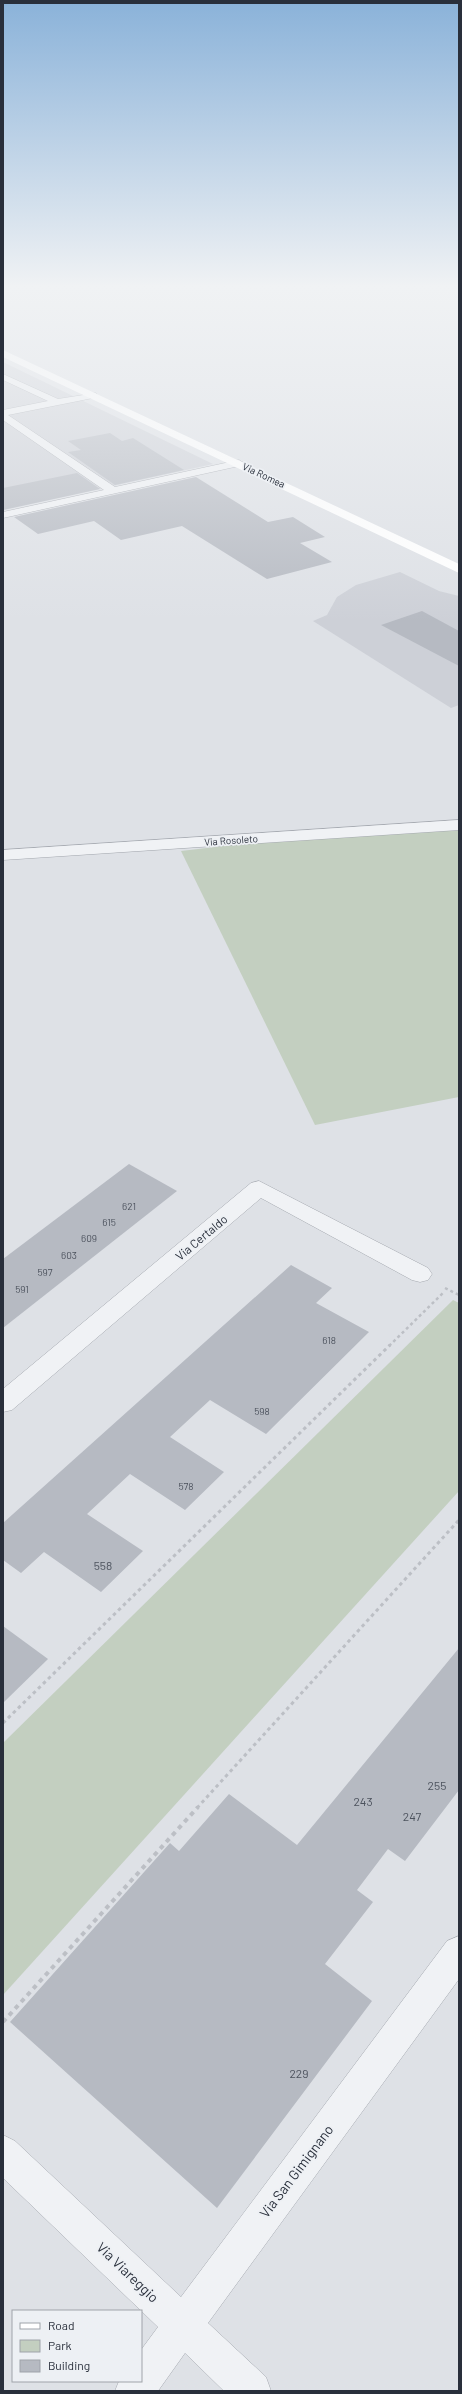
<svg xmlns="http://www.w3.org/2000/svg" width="462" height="2394" viewBox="0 0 462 2394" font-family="Barlow,sans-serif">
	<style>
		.built { fill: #cdd0d7 }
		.green { fill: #c3cfc0 }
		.building { fill: #b6bac2 }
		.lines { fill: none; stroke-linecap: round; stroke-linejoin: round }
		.lane-casing { stroke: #a4a8af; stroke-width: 1 }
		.street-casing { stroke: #a4a8af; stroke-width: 1 }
		.path-far2 { stroke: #bcbfc5; stroke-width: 2.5; stroke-dasharray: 3 3; stroke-linecap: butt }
		.path-far1 { stroke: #bcbfc5; stroke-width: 3; stroke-dasharray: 3.5 3.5; stroke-linecap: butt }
		.path { stroke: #bcbfc5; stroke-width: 4; stroke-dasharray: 4.5 4.5; stroke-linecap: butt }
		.lane { fill: #f0f2f5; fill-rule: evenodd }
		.street { fill: #f0f2f5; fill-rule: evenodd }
		.secondary { fill: #fff; fill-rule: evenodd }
		.labels { text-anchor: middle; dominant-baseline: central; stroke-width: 3.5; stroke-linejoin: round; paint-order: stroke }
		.far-street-label { font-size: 10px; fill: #292f3b; stroke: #edf0f4 }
		.number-label { font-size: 10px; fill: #4c525d }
		.street-label { font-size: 12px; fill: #292f3b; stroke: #edf0f4 }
		.near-number-label { font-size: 12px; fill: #4c525d }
		.near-street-label { font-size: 14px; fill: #292f3b; stroke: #edf0f4 }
	</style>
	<rect width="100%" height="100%" fill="#dee1e6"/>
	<g class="built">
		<polygon points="3,362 213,464 3,510"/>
		<polygon points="400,572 439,591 459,596 459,705 451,708 313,621 327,615 337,597 356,585"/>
	</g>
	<g class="green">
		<polygon points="459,828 459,1097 315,1125 181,851 310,836"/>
		<polygon points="453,1300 459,1303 459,1491 3,1995 3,1743"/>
	</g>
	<g class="building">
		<polygon points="110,433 122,441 133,438 184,470 115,485 68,452 81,450 68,441"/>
		<polygon points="77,473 100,489 3,510 3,488"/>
		<polygon points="196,477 268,522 293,517 325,537 300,543 332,562 267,579 182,526 121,540 94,521 38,534 14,517"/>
		<polygon points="422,611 459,631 459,666 381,625"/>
		<polygon points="129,1164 177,1191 3,1328 3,1259"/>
		<polygon points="291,1265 332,1288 316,1303 369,1332 266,1434 210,1400 170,1437 224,1472 185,1510 130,1474 87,1514 143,1551 101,1592 44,1552 21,1573 3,1560 3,1523"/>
		<polygon points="3,1626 48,1659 3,1703"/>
		<polygon points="459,1648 459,1790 405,1861 388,1849 357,1890 373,1902 325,1964 372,2001 217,2208 10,2022 170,1843 179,1851 229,1794 297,1845"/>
	</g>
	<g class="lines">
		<defs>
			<polygon id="lane" points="3,374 58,399 96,393 96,397 93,398 8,415 115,487 239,460 244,463 239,466 3,518 3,512 104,490 3,420 3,410 48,401 3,380"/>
			<g id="street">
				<polygon points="459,820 459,830 3,860 3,850"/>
				<polygon points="259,1181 428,1268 432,1274 428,1280 420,1282 412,1280 261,1198 12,1410 3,1412 3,1389 251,1183"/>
				<polygon points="459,1936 459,1979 208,2323 266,2377 271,2391 224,2391 185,2353 158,2391 115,2391 119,2381 141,2381 141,2350 158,2327 3,2178 3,2135 15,2141 181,2297 447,1941"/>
			</g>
		</defs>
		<use href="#lane" class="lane-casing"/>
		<use href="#street" class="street-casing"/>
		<g class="path-far2">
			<polyline points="445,1288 459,1295"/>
			<polyline points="389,1346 443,1293"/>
		</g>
		<g class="path-far1">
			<polyline points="3,1723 390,1345"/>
			<polyline points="197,1808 459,1520"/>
		</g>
		<polyline class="path" points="3,2022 198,1807"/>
		<use href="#lane" class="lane"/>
		<use href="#street" class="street"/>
		<polygon class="secondary" points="3,350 459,564 459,573 3,357"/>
	</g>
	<linearGradient id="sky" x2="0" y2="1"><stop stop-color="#8ab2d9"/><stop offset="0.46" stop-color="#f0f2f4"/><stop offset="1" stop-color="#f0f2f4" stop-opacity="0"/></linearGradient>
	<rect width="462" height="622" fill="url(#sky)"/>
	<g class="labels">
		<g class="far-street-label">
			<text transform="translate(264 475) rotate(25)">Via Romea</text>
			<text transform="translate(231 840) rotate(-4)">Via Rosoleto</text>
		</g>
		<g class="number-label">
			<text x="129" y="1206">621</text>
			<text x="109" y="1222">615</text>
			<text x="89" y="1238">609</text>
			<text x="69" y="1255">603</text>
			<text x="45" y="1272">597</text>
			<text x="22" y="1289">591</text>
			<text x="329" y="1340">618</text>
			<text x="262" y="1411">598</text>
			<text x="186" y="1486">578</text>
		</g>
		<g class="street-label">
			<text transform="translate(201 1237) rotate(-40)">Via Certaldo</text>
		</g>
		<g class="near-number-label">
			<text x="103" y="1565">558</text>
			<text x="437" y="1785">255</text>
			<text x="363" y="1801">243</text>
			<text x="412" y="1816">247</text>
			<text x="299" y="2073">229</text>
		</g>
		<g class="near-street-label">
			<text transform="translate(296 2171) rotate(-53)">Via San Gimignano</text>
			<text transform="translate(128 2272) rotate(44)">Via Viareggio</text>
		</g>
	</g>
	<rect width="462" height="2394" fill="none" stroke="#292f3b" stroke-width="8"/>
	<rect x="12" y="2310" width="130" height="72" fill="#edf0f4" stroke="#9fa3aa"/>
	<rect x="20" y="2323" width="20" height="6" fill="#ffffff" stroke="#9fa3aa"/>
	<text x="48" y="2330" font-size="12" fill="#292f3b">Road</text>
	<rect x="20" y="2340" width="20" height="12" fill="#c3cfc0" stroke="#9fa3aa"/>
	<text x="48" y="2350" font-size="12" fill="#292f3b">Park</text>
	<rect x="20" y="2360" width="20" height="12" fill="#b6bac2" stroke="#9fa3aa"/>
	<text x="48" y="2370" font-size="12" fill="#292f3b">Building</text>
</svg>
